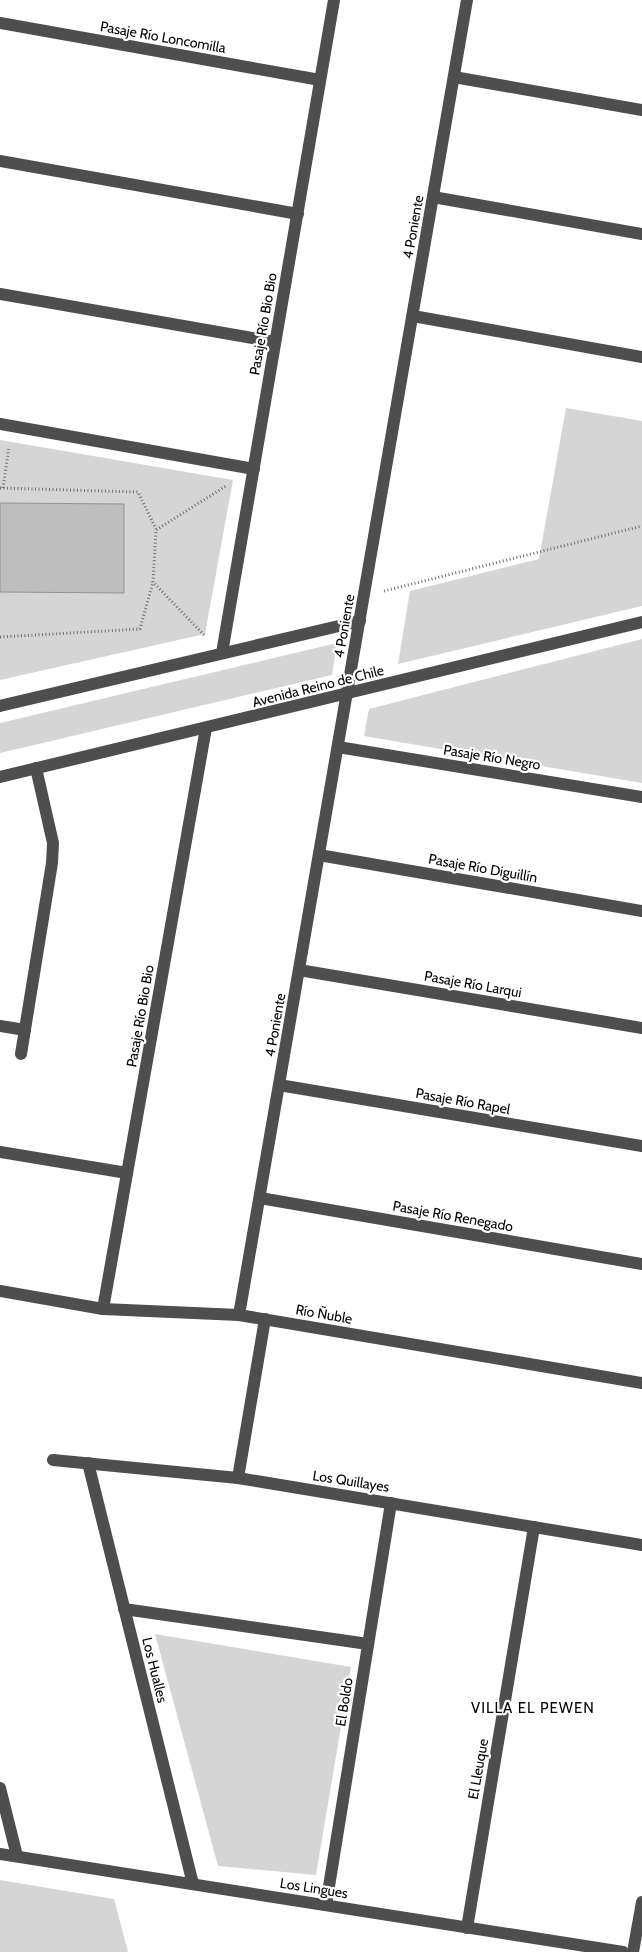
<svg xmlns="http://www.w3.org/2000/svg" width="642" height="1952" viewBox="0 0 642 1952" font-family="Cabin,sans-serif">
	<style>
		.green { fill: #d5d5d5 }
		.building { fill: #bebebe; stroke: #929292 }
		.lines { fill: none; stroke-linecap: round; stroke-linejoin: round }
		.path { stroke: #707070; stroke-width: 3; stroke-dasharray: 1 2.5; stroke-linecap: butt }
		.minor { stroke: #4e4e4e; stroke-width: 12 }
		.labels { text-anchor: middle; dominant-baseline: central; stroke-width: 4.5; stroke-linejoin: round; paint-order: stroke }
		.street-label { font-size: 14px; fill: #000; stroke: #fff }
		.neighbourhood-label { font-size: 15px; letter-spacing: 1px; fill: #000; stroke: #fff }
	</style>
	<rect width="100%" height="100%" fill="#fff"/>
	<g class="green">
		<polygon points="566,408 642,421 642,606 398,664 410,591 539,559"/>
		<polygon points="0,440 233,480 205,634 0,680"/>
		<polygon points="642,639 642,783 364,736 369,709"/>
		<polygon points="337,643 332,675 0,753 0,723"/>
		<polygon points="155,1634 351,1667 316,1875 218,1866"/>
		<polygon points="0,1880 114,1899 128,1952 0,1952"/>
	</g>
	<polygon class="building" points="0,503 124,504 124,593 0,592"/>
	<g class="lines">
		<g class="path">
			<polyline points="0,488 138,492 156,529"/>
			<polyline points="3,488 9,447"/>
			<polyline points="384,591 642,526"/>
			<polyline points="204,635 153,582 156,530 226,486"/>
			<polyline points="0,637 140,629 153,582"/>
		</g>
		<g class="minor">
			<polyline points="0,23 320,80"/>
			<polyline points="454,77 642,110"/>
			<polyline points="0,161 298,214"/>
			<polyline points="433,197 642,234"/>
			<polyline points="0,294 275,342"/>
			<polyline points="413,316 642,357"/>
			<polyline points="0,424 254,469"/>
			<polyline points="222,653 334,0"/>
			<polyline points="0,706 360,621"/>
			<polyline points="338,747 642,797"/>
			<polyline points="0,777 642,622"/>
			<polyline points="319,855 642,911"/>
			<polyline points="299,970 642,1028"/>
			<polyline points="0,1026 25,1030"/>
			<polyline points="21,1054 52,863 53,843 36,768"/>
			<polyline points="279,1085 642,1146"/>
			<polyline points="0,1152 127,1173"/>
			<polyline points="260,1198 642,1264"/>
			<polyline points="0,1291 103,1309 239,1315 642,1383"/>
			<polyline points="103,1309 206,728"/>
			<polyline points="239,1315 467,0"/>
			<polyline points="53,1460 238,1478 642,1545"/>
			<polyline points="88,1463 193,1884"/>
			<polyline points="238,1478 265,1319"/>
			<polyline points="124,1609 368,1644"/>
			<polyline points="0,1788 17,1856"/>
			<polyline points="0,1854 623,1952"/>
			<polyline points="326,1905 391,1503"/>
			<polyline points="467,1928 534,1527"/>
			<polyline points="633,1952 642,1902"/>
		</g>
	</g>
	<g class="labels">
		<g class="street-label">
			<text transform="translate(163 37) rotate(10)">Pasaje Río Loncomilla</text>
			<text transform="translate(413 227) rotate(-80)">4 Poniente</text>
			<text transform="translate(263 324) rotate(-80)">Pasaje Río Bio Bio</text>
			<text transform="translate(344 626) rotate(-80)">4 Poniente</text>
			<text transform="translate(318 686) rotate(-14)">Avenida Reino de Chile</text>
			<text transform="translate(492 757) rotate(9)">Pasaje Río Negro</text>
			<text transform="translate(483 868) rotate(10)">Pasaje Río Diguillín</text>
			<text transform="translate(473 984) rotate(10)">Pasaje Río Larqui</text>
			<text transform="translate(140 1016) rotate(-80)">Pasaje Río Bio Bio</text>
			<text transform="translate(275 1025) rotate(-80)">4 Poniente</text>
			<text transform="translate(463 1101) rotate(10)">Pasaje Río Rapel</text>
			<text transform="translate(453 1216) rotate(10)">Pasaje Río Renegado</text>
			<text transform="translate(324 1314) rotate(10)">Río Ñuble</text>
			<text transform="translate(351 1481) rotate(9)">Los Quillayes</text>
			<text transform="translate(155 1670) rotate(76)">Los Hualles</text>
			<text transform="translate(344 1702) rotate(-81)">El Boldo</text>
			<text transform="translate(478 1769) rotate(-80)">El Lleuque</text>
			<text transform="translate(314 1888) rotate(9)">Los Lingues</text>
		</g>
		<g class="neighbourhood-label">
			<text x="533" y="1708">VILLA EL PEWEN</text>
		</g>
	</g>
</svg>
